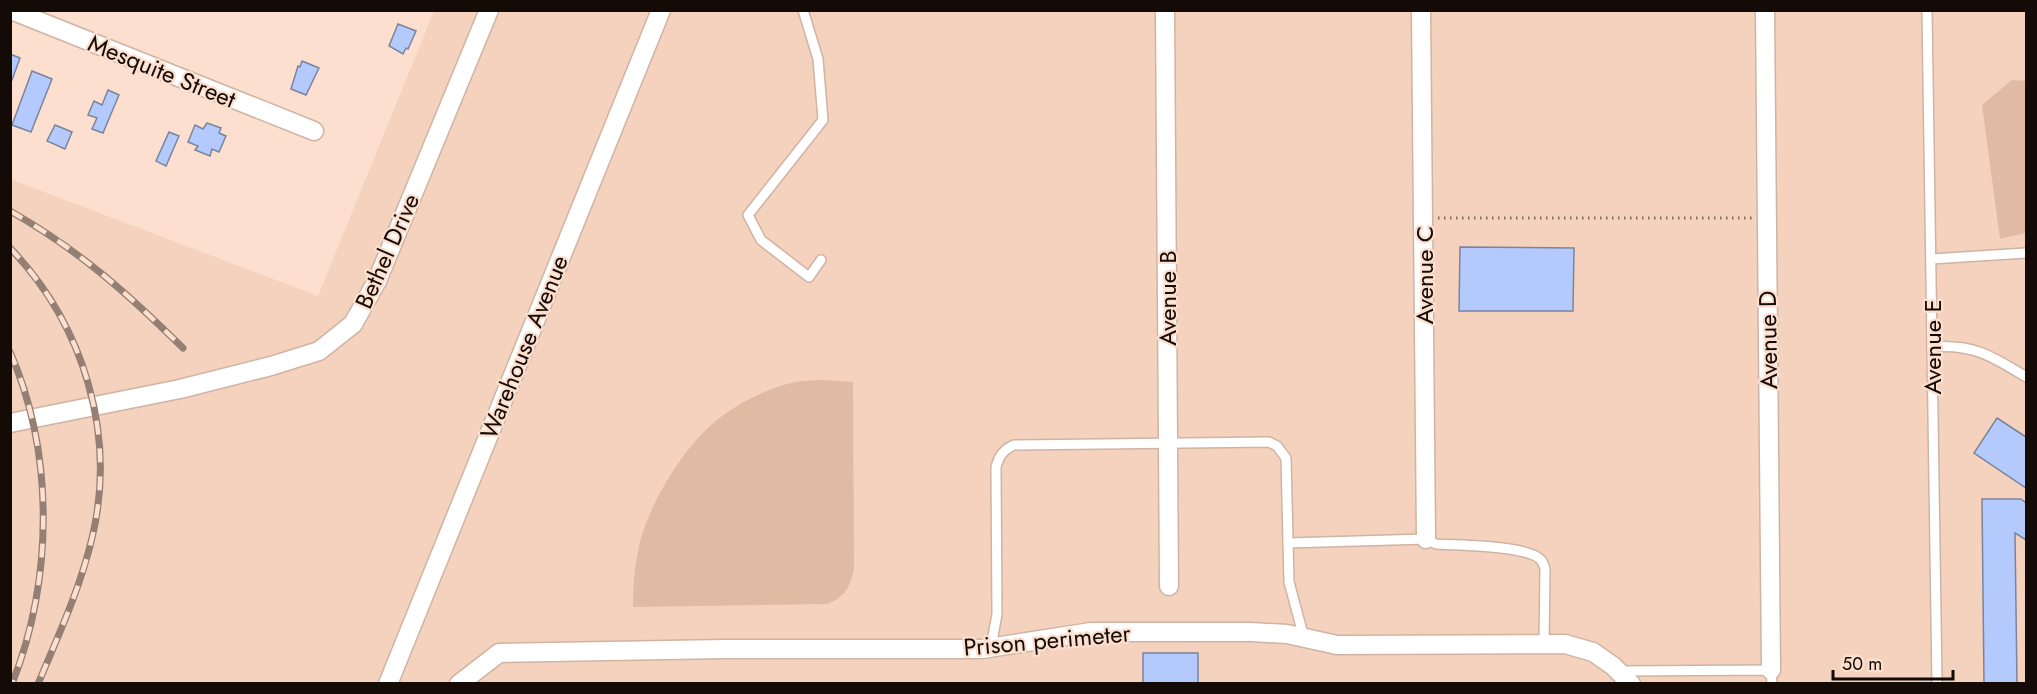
<svg xmlns="http://www.w3.org/2000/svg" width="2037" height="694" viewBox="0 0 2037 694" font-family="Jost,sans-serif">
	<style>
		.built { fill: #f5d2bd }
		.green { fill: #e1baa4 }
		.building { fill: #b5cafc; stroke: #7a849d; stroke-width: 1.5 }
		.lines { fill: none; stroke-linecap: round; stroke-linejoin: round }
		.service-casing { stroke: #d0b3a3; stroke-width: 12 }
		.minor-casing { stroke: #d0b3a3; stroke-width: 21 }
		.path { stroke: #7f6d62; stroke-width: 3; stroke-dasharray: 1.5 4.5; stroke-linecap: butt }
		.service { stroke: #fff; stroke-width: 9 }
		.minor { stroke: #fff; stroke-width: 18 }
		.rail-casing { stroke: #937f73; stroke-width: 7 }
		.rail { stroke: #fcdfce; stroke-width: 4.5; stroke-dasharray: 14; stroke-linecap: butt }
		.labels { text-anchor: middle; dominant-baseline: central; stroke-width: 4.5; stroke-linejoin: round; paint-order: stroke }
		.street-label { font-size: 24px; fill: #140b06; stroke: #fcdfce }
	</style>
	<rect width="100%" height="100%" fill="#fcdfce"/>
	<polygon class="built" points="434,11 2026,11 2026,683 11,683 10,179 318,296"/>
	<g class="green">
		<polygon points="2012,80 2026,81 2026,233 2000,239 1982,105"/>
		<path d="M823,380L853,382L854,568C851,586 844,598 827,604L633,607C633,583 635,561 641,538C651,503 680,454 707,429C727,409 764,389 791,383C801,380 813,381 823,380Z"/>
	</g>
	<g class="building">
		<polygon points="398,24 416,31 408,49 406,48 403,54 389,46"/>
		<polygon points="10,54 20,58 12,80 10,79"/>
		<polygon points="302,61 319,68 306,95 291,89 298,66 300,67"/>
		<polygon points="32,71 52,79 31,132 12,125"/>
		<polygon points="108,90 119,95 103,133 92,129 97,118 88,115 94,101 102,105"/>
		<polygon points="207,123 221,128 219,133 226,136 219,152 212,149 210,156 195,150 198,146 188,142 195,125 203,129"/>
		<polygon points="55,125 72,132 65,149 47,141"/>
		<polygon points="169,132 179,136 166,166 156,161"/>
		<polygon points="1460,247 1574,248 1573,311 1459,311"/>
		<polygon points="1997,418 2026,437 2026,488 1974,453"/>
		<polygon points="1982,499 2021,499 2026,503 2026,540 2015,533 2017,684 1984,684"/>
		<rect x="1143" y="653" width="55" height="31"/>
	</g>
	<g class="lines">
		<defs>
			<g id="service">
				<polyline points="803,10 818,59 823,120 748,215 761,240 809,277 821,260"/>
				<polyline points="1927,10 1937,684"/>
				<polyline points="1931,259 2026,253"/>
				<path d="M1932,347C1974,344 1992,356 2026,377"/>
				<path d="M1288,543L1426,539L1436,544C1457,545 1528,545 1541,560C1543,562 1544,566 1545,569L1544,644"/>
				<path d="M991,647L997,614L996,467C999,456 1003,450 1014,445L1269,442L1277,446L1286,458L1289,582L1304,638"/>
				<polyline points="1621,671 1771,670 1772,684"/>
			</g>
			<g id="minor">
				<polyline points="11,10 314,131"/>
				<polyline points="1165,10 1169,586"/>
				<polyline points="1421,10 1426,539"/>
				<polyline points="1765,10 1771,670"/>
				<polyline points="10,423 180,389 271,366 319,351 353,324 377,281 489,10"/>
				<polyline points="388,684 661,10"/>
				<polyline points="459,684 499,653 724,649 982,649 1091,632 1251,632 1287,634 1337,645 1565,644 1593,652 1613,666 1631,684"/>
			</g>
		</defs>
		<use href="#service" class="service-casing"/>
		<use href="#minor" class="minor-casing"/>
		<polyline class="path" points="1438,218 1752,218"/>
		<use href="#service" class="service"/>
		<use href="#minor" class="minor"/>
		<defs>
			<g id="rail">
				<path d="M10,211C79,250 127,293 183,348"/>
				<path d="M10,248C84,325 117,435 92,538C80,589 58,636 38,684"/>
				<path d="M10,352C55,455 53,580 12,684"/>
			</g>
		</defs>
		<use href="#rail" class="rail-casing"/>
		<use href="#rail" class="rail"/>
	</g>
	<g class="labels">
		<g class="street-label">
			<text transform="translate(162 71) rotate(22)">Mesquite Street</text>
			<text transform="translate(387 251) rotate(-66)">Bethel Drive</text>
			<text transform="translate(1424 275) rotate(-90)">Avenue C</text>
			<text transform="translate(1167 298) rotate(-90)">Avenue B</text>
			<text transform="translate(1768 340) rotate(-91)">Avenue D</text>
			<text transform="translate(524 347) rotate(-68)">Warehouse Avenue</text>
			<text transform="translate(1932 347) rotate(-90)">Avenue E</text>
			<text transform="translate(1047 640) rotate(-5)">Prison perimeter</text>
		</g>
	</g>
	<rect width="2037" height="694" fill="none" stroke="#140b06" stroke-width="24"/>
	<path d="M1833 670v9h120v-9" fill="none" stroke="#140b06" stroke-width="3"/>
	<text x="1842" y="670" font-size="18" fill="#140b06" stroke="#fcdfce" stroke-width="4.5" paint-order="stroke">50 m</text>
</svg>
